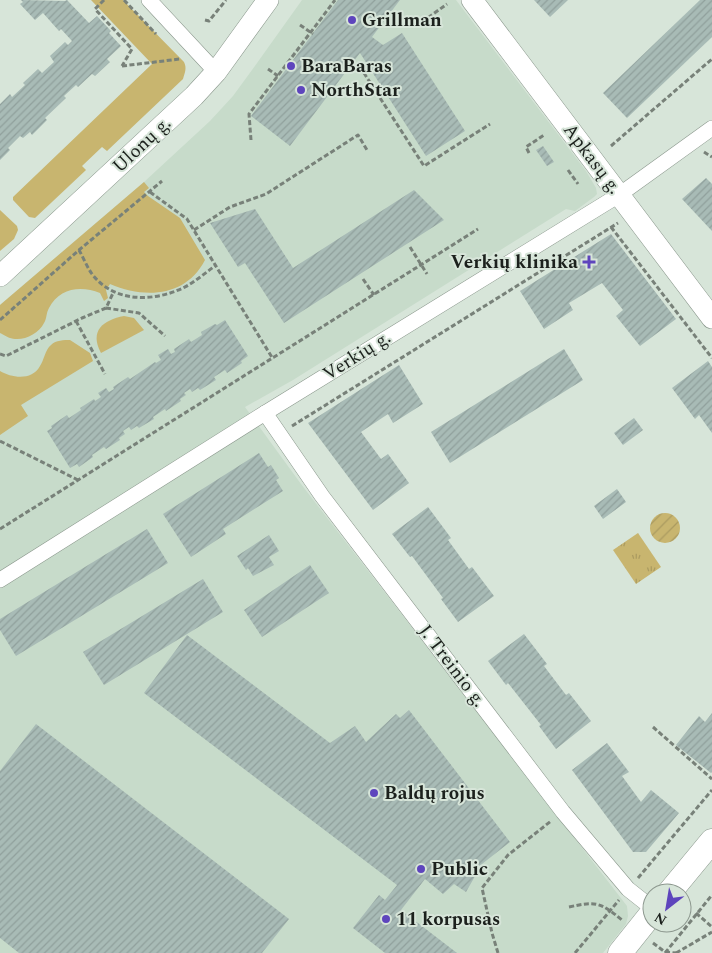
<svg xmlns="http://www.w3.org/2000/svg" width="712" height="953" viewBox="0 0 712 953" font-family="Spectral,serif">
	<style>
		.built { fill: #c7dbca }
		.grass { fill: #c8b56f }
		.park { fill: url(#park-tufts) }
		.garden { fill: url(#garden-furrows) }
		.building { fill: url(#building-hatch) }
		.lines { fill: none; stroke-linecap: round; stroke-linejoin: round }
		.minor-casing { stroke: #8a978c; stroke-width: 16 }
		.secondary-casing { stroke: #8a978c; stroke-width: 22 }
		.primary-casing { stroke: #8a978c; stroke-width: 25 }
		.path { stroke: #788179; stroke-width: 3; stroke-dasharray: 5 2.5; stroke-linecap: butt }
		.minor { stroke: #fff; stroke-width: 15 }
		.secondary { stroke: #fff; stroke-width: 21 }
		.primary { stroke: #fff; stroke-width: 24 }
		.poi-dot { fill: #5e45bd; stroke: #d7e5d9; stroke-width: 2 }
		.labels { text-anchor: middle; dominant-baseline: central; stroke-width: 4; stroke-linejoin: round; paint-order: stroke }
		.poi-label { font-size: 19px; font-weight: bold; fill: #1c211d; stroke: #d7e5d9; text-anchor: start }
		.street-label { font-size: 19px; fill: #1c211d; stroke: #d7e5d9 }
	</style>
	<defs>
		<pattern id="park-tufts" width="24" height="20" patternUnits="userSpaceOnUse" patternTransform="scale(1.25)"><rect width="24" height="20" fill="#c8b56f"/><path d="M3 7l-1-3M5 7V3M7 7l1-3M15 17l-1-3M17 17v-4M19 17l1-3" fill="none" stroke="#ab9b60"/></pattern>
		<pattern id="garden-furrows" width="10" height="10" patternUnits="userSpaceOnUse" patternTransform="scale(1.25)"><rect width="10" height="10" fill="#c8b56f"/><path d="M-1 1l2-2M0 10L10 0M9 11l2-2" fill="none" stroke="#ab9b60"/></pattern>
		<pattern id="building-hatch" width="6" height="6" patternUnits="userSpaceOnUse" patternTransform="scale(1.25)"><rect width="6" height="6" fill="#a8bbb6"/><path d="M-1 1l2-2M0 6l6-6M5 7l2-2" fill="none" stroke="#90a09c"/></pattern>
	</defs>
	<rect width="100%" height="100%" fill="#d7e5d9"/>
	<polygon class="built" points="302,0 456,0 586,171 596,188 597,194 594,197 575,211 566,209 293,380 245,407 301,484 627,906 628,916 626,924 603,953 0,953 0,305 144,182 210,121 233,96 252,70"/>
	<g class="grass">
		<path d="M91,0H123L184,62C187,68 185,72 183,79L107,151L102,147L82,166L86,170L35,218L29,217L13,200V197L152,64Z"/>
		<path d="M144,182L149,188L144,192L148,196L180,218L205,260C186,297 145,299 110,284L106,290L108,298L104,301L100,293C81,285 59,288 49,308C46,313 47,318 44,323C39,333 26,340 15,339C10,339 4,335 0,333V305Z"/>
		<polygon points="0,210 17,226 18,230 14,239 0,251"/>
		<path d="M124,316L134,318L144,330L101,353C89,331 103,320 124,316Z"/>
		<path d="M70,340L90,353L93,361L21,405L28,416L0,435V371C12,378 32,381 40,366C44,360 45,350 51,345C56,340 64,340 70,340Z"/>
	</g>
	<polygon class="park" points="638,533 661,567 636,584 613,550"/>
	<circle class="garden" cx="665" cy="528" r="15"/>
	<g class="building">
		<polygon points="21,0 65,1 67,0 89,23 97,16 111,31 109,33 121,46 107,59 110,62 95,76 92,74 78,87 76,85 64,96 66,98 45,118 47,120 32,135 30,132 23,138 20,136 8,148 10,150 0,160 0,104 10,94 12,97 25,85 23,83 38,69 42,73 54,62 50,56 65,42 68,45 72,41 61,29 59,31 43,13 35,20 20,4 23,2"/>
		<polygon points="338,0 400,0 372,37 383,45 402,33 465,131 426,156 360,53 290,146 251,116"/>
		<polygon points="534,0 568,0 550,17"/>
		<polygon points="700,0 712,0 712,37 627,118 603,93"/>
		<polygon points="543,146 554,162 547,166 536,150"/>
		<polygon points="706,178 712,184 712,231 682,199"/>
		<polygon points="414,190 444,220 284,323 245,263 238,267 210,223 255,209 293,268"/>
		<polygon points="611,234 676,319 640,346 616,316 623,310 602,283 569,303 573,310 544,329 520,291"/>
		<polygon points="225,320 248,356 241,361 242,363 227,373 225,370 214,377 216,380 200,390 198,388 192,392 190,389 184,393 186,395 180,399 181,401 166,411 165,409 153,417 154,419 139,428 137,426 131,430 129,427 123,431 125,434 119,438 120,440 106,449 104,447 92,455 93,457 79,467 77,464 70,468 47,431 52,428 51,426 67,415 69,418 81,410 80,408 94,399 95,401 101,397 98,393 106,388 109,392 114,389 113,387 128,377 130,379 155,362 156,363 161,360 158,355 168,349 171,354 175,352 174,349 189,339 191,342 202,335 201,332 215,324 217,325"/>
		<polygon points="564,349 583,380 450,463 431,432"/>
		<polygon points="708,361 712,367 712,433 699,415 695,419 672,388"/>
		<polygon points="399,365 423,404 393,423 388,414 361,432 381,459 388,454 409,483 373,510 308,423"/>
		<polygon points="634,418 643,430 623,445 614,433"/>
		<polygon points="259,453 268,467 271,465 279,478 276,480 283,491 223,529 226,534 191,557 163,514"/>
		<polygon points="617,489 626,502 603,519 594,506"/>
		<polygon points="428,507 451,538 448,540 469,569 472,567 494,596 458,622 441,599 443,598 412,556 410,557 392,534"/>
		<polygon points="147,529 168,563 16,656 0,630 0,619"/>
		<polygon points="269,535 279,551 269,557 274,565 253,576 248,568 246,570 237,556"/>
		<polygon points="310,565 329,593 262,637 244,610"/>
		<polygon points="203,579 223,612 104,685 83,652"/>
		<polygon points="524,634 547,664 544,666 566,695 569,693 591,721 556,749 539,726 541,725 508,683 506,685 488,661"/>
		<polygon points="187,635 330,743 355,726 366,742 396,714 400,718 409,710 510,842 482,864 466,892 454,884 443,894 425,879 401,910 457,953 385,953 353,928 379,895 385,900 397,885 144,693"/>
		<polygon points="712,713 712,772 711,773 676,745 699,716 705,722"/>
		<polygon points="36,724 289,919 262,953 19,953 0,938 0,771"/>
		<polygon points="607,743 629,772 622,776 641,802 651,790 679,813 646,852 633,852 572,770"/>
	</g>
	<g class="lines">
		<defs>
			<g id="minor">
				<polyline points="149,0 216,72"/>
				<polyline points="265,413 322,496 563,812 628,889 652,908"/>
				<polyline points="0,580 265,413 619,195 712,128"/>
			</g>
			<g id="secondary">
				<polyline points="472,0 712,318"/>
				<polyline points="0,276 194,96 216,72 268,0"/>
			</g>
			<g id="primary">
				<polyline points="669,893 712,841"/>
				<polyline points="620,953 652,913"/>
			</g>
		</defs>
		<use href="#minor" class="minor-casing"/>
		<use href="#secondary" class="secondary-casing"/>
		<use href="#primary" class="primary-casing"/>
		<g class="path">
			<polyline points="104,0 95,9 132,49 122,66"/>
			<polyline points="124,0 156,34"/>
			<polyline points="205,20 209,21 226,0"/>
			<polyline points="422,22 447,4"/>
			<polyline points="300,25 313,34"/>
			<polyline points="352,64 362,70 424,166 490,124"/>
			<polyline points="122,66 180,59"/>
			<polyline points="268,69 278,76"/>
			<polyline points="251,140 249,114 335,0"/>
			<polyline points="611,146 712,59"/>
			<polyline points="704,152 712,157"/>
			<polyline points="529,153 526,147 544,135"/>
			<polyline points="568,170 578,184"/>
			<polyline points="150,192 187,219 273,359"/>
			<polyline points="611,227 712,358"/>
			<polyline points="194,230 230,207 266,194 358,135 367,150"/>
			<polyline points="410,247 427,274"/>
			<path d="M79,250C83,257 87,267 92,274C114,303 153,302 183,288C195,282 205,273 215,266"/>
			<polyline points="363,279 374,295"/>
			<polyline points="106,308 139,313 165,336"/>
			<polyline points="0,320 79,250 162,181"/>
			<polyline points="76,321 105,374"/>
			<polyline points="0,354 6,356 82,318 106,308 114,291"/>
			<polyline points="292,426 618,223"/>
			<polyline points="0,441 78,480"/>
			<polyline points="0,529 478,229"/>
			<polyline points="653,727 712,779"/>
			<polyline points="638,878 712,790"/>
			<path d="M569,907C596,901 600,902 622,920"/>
			<polyline points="696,913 712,927"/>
			<polyline points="653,943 665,952 677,953"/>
			<polyline points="498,953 492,933 482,888 508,855 551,821"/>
			<polyline points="575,953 619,900"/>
			<polyline points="665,953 712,895"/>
			<polyline points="676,953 712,932"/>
		</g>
		<use href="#minor" class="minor"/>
		<use href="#secondary" class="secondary"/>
		<use href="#primary" class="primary"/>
	</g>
	<g class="poi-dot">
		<circle cx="352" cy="20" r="5"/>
		<circle cx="291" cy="66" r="5"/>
		<circle cx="301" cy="90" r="5"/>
		<path d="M586.5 254.5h5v5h5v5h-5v5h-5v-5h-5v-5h5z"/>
		<circle cx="374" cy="793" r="5"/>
		<circle cx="421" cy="869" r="5"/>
		<circle cx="386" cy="919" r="5"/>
	</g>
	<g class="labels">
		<g class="poi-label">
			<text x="362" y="20">Grillman</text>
			<text x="301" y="66">BaraBaras</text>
			<text x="311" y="90">NorthStar</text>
			<text x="578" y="262" text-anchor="end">Verkių klinika</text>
			<text x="384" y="793">Baldų rojus</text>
			<text x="431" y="869">Public</text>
			<text x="396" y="919">11 korpusas</text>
		</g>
		<g class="street-label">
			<text transform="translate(142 145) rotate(-43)">Ulonų g.</text>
			<text transform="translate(592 159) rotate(53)">Apkasų g.</text>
			<text transform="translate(357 356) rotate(-32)">Verkių g.</text>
			<text transform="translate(452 666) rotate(53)">J. Treinio g.</text>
		</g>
	</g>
	<g transform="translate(667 908) rotate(211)"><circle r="24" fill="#d7e5d9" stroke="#8c978e"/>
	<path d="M0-4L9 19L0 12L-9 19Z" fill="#5e45bd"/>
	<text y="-8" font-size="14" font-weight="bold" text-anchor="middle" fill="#1c211d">N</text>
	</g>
</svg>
